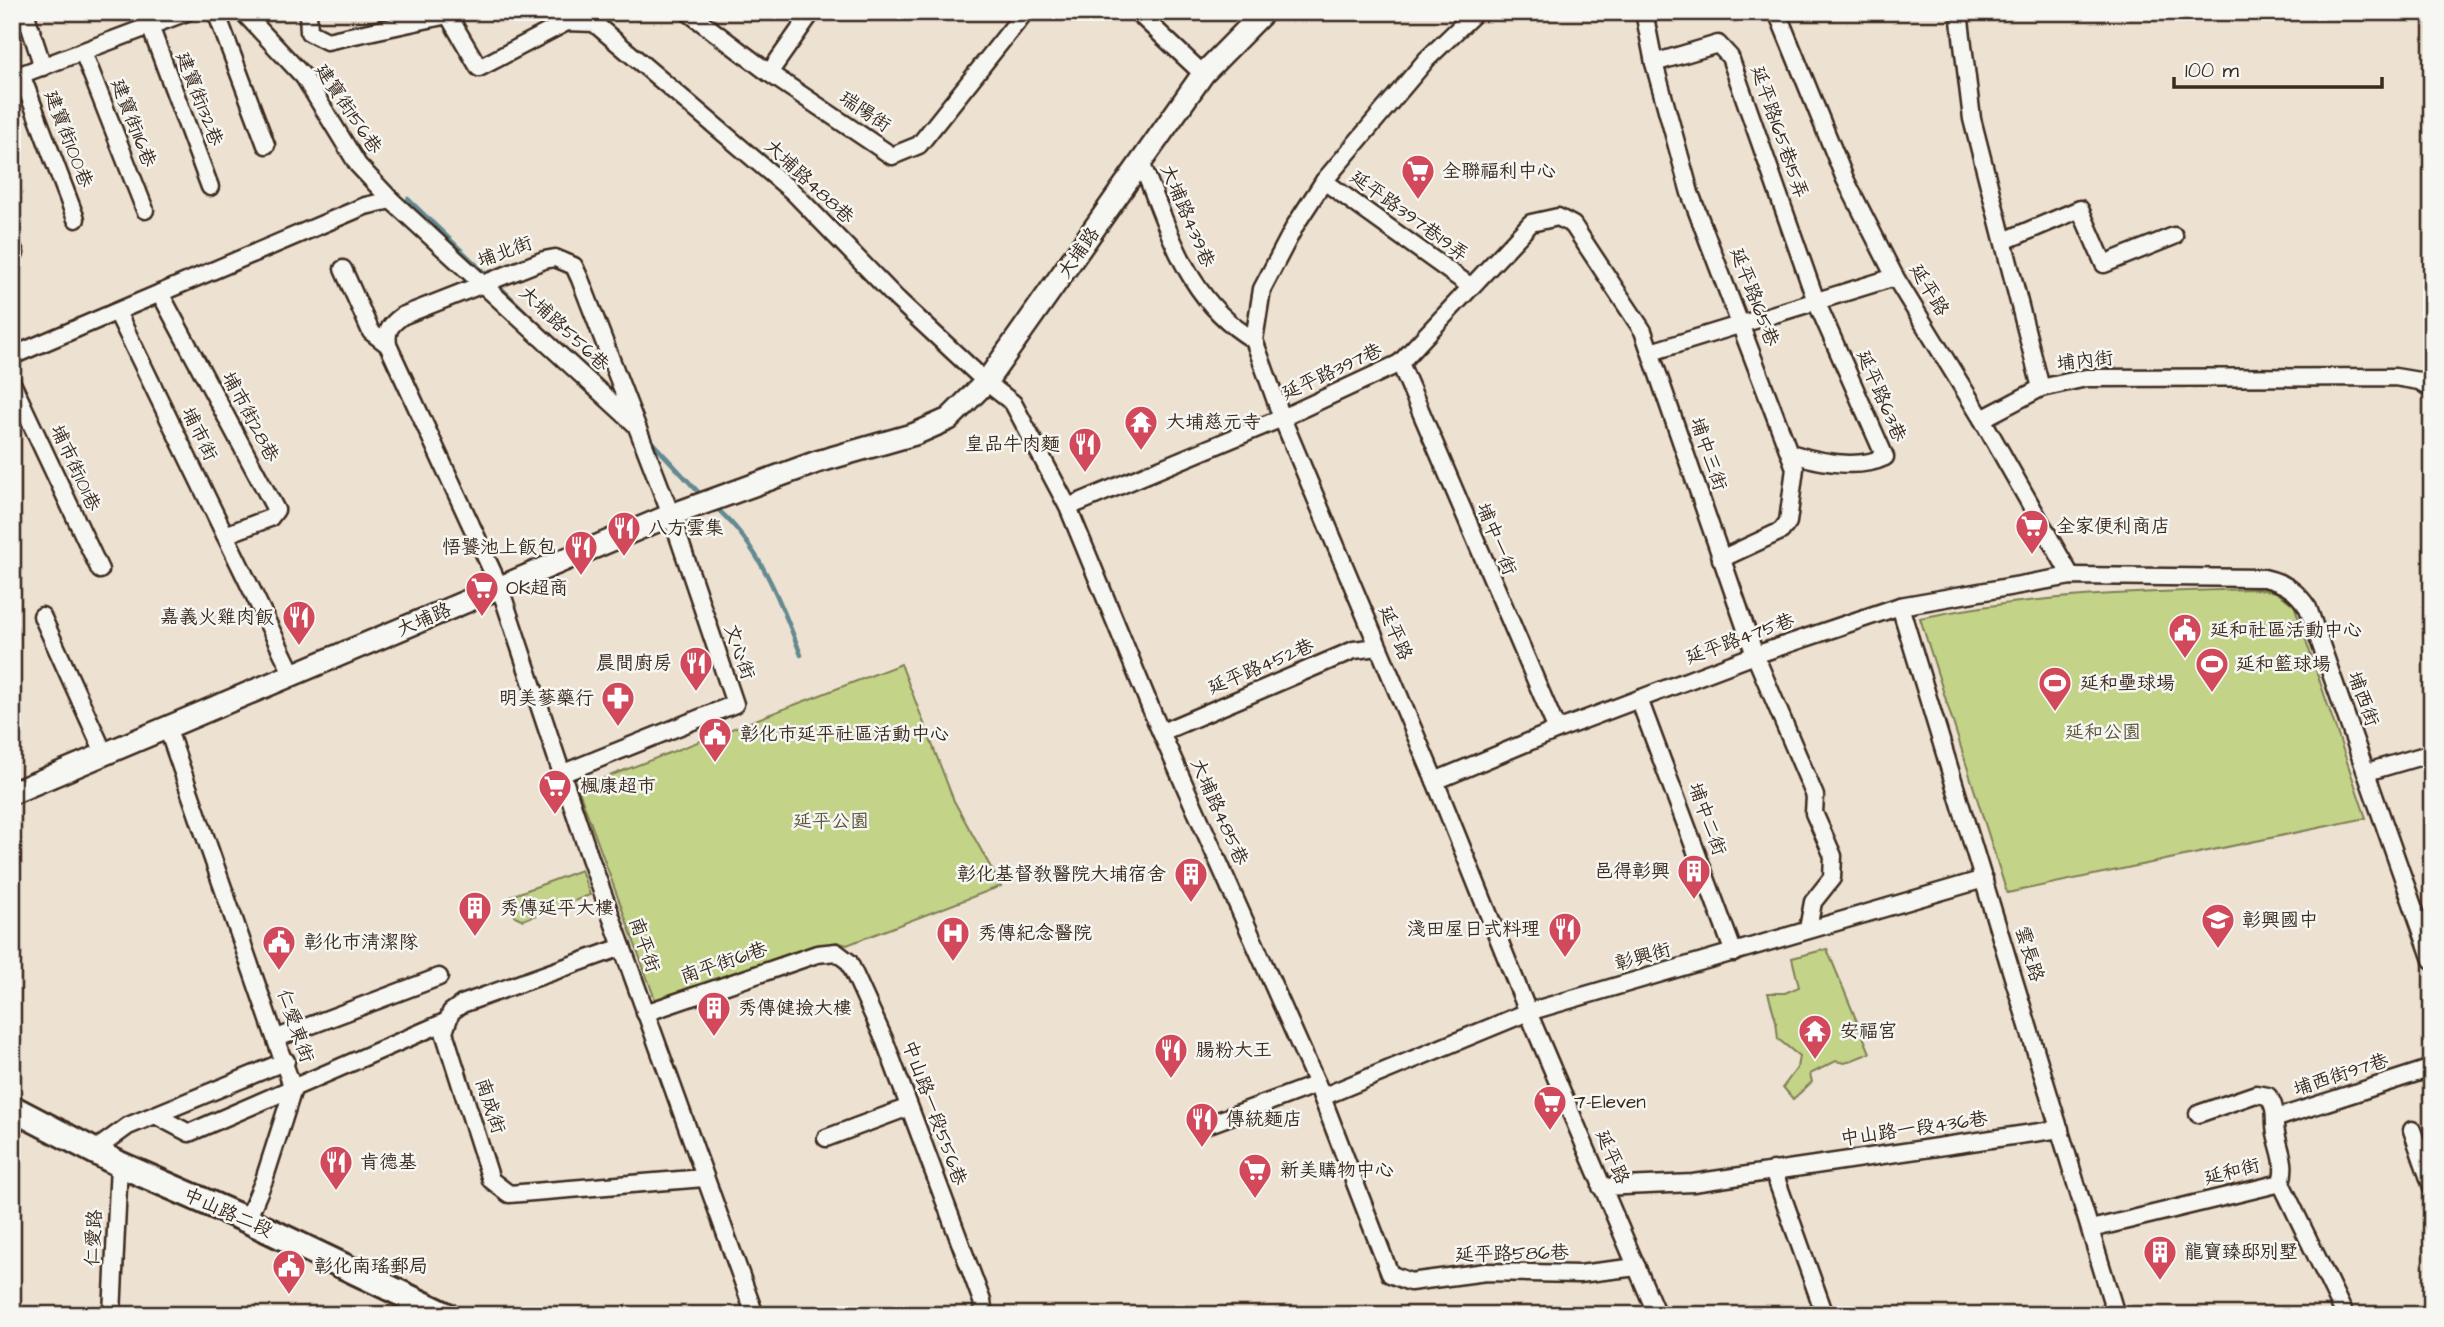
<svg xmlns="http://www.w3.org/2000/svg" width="2444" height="1327" viewBox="0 0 2444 1327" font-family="'Architects Daughter','LXGW WenKai TC',sans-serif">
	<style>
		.green { fill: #c3d489; stroke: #7f7f54; stroke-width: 2 }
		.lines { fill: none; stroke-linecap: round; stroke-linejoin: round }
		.stream { stroke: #638991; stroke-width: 4.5 }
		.street-casing { stroke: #3b2a1e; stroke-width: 21 }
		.secondary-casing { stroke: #3b2a1e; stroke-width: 26 }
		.primary-casing { stroke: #3b2a1e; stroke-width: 30 }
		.street { stroke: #f6f6f2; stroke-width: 16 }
		.secondary { stroke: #f6f6f2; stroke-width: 21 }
		.primary { stroke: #f6f6f2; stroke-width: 24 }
		.labels { text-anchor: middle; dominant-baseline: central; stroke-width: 5; stroke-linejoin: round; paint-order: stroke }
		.street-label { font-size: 19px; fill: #3b2a1e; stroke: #f6f6f2 }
		.poi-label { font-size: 19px; fill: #3b2a1e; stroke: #f6f6f2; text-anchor: start }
		.park-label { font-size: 19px; fill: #5d5439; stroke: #f6f6f2 }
	</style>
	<rect width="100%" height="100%" fill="#ede1d2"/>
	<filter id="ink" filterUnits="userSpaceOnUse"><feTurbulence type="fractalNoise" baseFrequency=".0143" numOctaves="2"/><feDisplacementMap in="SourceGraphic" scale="14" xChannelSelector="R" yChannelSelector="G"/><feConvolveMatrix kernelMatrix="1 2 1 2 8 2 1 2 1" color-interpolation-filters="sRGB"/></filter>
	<g filter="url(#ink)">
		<g class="green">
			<path d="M2259,589L2276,592L2294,605L2366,818L2007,893L1920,618C2035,594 2142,592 2259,589Z"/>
			<polygon points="901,664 954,801 1001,886 847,945 837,942 656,1002 578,788"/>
			<polygon points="581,870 590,895 523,920 515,916 511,896"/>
			<polygon points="1827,949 1870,1053 1845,1063 1836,1061 1810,1074 1812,1082 1793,1099 1783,1087 1797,1068 1799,1056 1778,1039 1776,1021 1768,993 1785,993 1799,987 1792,958"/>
		</g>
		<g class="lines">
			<g class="stream">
				<polyline points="408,199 490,278"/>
				<polyline points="497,284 546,332"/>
				<polyline points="649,439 702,496"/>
				<path d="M714,506C759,544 781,602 801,655"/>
			</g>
			<defs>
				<g id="street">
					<polyline points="25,12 43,67"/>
					<polyline points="216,12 266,145"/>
					<polyline points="243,12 304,77 358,165 391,200 635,424"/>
					<polyline points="308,12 309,32 327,41 457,13"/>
					<polyline points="688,12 769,73 892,156 919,145 1025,12"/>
					<polyline points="1137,12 1203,74"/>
					<polyline points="1476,12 1427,59 1324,181 1296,224 1262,289 1254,340 1282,418 1435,781 1528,1012 1657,1315"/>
					<polyline points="1644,12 1654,63 1690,193 1795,468 1788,522 1781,531 1721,559"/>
					<polyline points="1777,12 1845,179 1895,277 1982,419 2071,576"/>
					<polyline points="1959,12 1972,119 2041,388"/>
					<polyline points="448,15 479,68 567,22 594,23 793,192 897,299 986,382 1013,403 1068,507 1156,721 1317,1084 1390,1274 1410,1282 1486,1272 1579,1274 1637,1267"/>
					<polyline points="150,26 210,187"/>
					<polyline points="83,52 145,210"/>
					<path d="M1654,63L1718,44L1730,57L1816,301L1885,457C1858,470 1819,462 1790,453"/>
					<polyline points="769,73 812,12"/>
					<polyline points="21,74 76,219"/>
					<polyline points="12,78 187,12"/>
					<path d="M1142,165C1171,233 1186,300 1254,340"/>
					<polyline points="1324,181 1470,286"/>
					<polyline points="2004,241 2080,209 2104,264 2174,236"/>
					<polyline points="12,247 15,253"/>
					<polyline points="343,269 371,332 388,345"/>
					<polyline points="160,293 276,510 270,518 225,535"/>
					<polyline points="117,312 293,675"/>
					<polyline points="1651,352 1895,277"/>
					<polyline points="12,356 365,206 391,200"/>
					<polyline points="1400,363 1531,223 1558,217 1573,225 1643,331 1755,655 1815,796 1814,813 1833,856 1832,878 1813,902 1808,929"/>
					<polyline points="1400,363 1557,730"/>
					<polyline points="12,383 100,570"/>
					<polyline points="1982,419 2041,388 2086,378 2395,377 2419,381 2432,389"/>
					<polyline points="1068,507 1282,418 1400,363"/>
					<polyline points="1900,606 2116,1315"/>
					<polyline points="42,616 104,753"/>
					<polyline points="1639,699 1734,953"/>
					<polyline points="167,727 293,1089 264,1180 247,1220"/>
					<polyline points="1162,732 1354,650 1378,647"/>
					<polyline points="2367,772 2432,753"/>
					<path d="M561,774L735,704L671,515L580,279L574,266L555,258L544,260L402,316C390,325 386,330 388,345L500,588L590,858L755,1315"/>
					<path d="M1435,781L1557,730L1755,655L1900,606L2071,576L2264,578C2285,583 2296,590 2308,608L2432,960"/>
					<polyline points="622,947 462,1004 451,1012 444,1032 491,1180 509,1194 704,1178"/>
					<polyline points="645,1013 817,954 836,952 849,962 884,1039 982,1301 984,1315"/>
					<polyline points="277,1038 439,977"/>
					<polyline points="1322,1097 1528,1012 1984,879"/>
					<path d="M2198,1114L2256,1094L2268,1096C2278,1109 2273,1119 2276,1133C2280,1153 2287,1163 2281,1183"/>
					<polyline points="155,1115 189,1133 445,1022"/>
					<polyline points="2277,1118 2432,1068"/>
					<polyline points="1204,1126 1317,1084"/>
					<polyline points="2412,1130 2432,1187"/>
					<polyline points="826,1138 909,1107"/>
					<polyline points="95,1150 128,1126 286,1061"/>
					<polyline points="1773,1170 1825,1315"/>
					<polyline points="1601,1187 1693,1183 2060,1129"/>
					<polyline points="2091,1229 2281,1183 2345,1315"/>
					<polyline points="112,1315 119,1164"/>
				</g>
				<polyline id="secondary" points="12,793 671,515 817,462 915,434 949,419 986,382 1203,74 1264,12"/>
				<polyline id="primary" points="12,1108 119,1164 247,1220 446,1315"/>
			</defs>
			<use href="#street" class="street-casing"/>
			<use href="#secondary" class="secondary-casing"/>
			<use href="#primary" class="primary-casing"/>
			<use href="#street" class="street"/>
			<use href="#secondary" class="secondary"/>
			<use href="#primary" class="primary"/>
		</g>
	</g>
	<defs>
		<symbol id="supermarket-pin" viewBox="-11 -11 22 30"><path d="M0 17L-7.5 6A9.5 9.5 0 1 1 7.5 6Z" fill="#d1495b" stroke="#f6f6f2"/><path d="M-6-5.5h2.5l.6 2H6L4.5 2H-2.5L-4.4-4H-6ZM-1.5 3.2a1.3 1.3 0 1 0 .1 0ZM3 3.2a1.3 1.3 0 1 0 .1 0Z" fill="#fff"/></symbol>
		<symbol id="temple-pin" viewBox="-11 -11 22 30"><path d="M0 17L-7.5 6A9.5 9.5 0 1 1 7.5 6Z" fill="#d1495b" stroke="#f6f6f2"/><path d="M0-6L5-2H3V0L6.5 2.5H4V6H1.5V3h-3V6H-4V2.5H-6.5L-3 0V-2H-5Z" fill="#fff"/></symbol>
		<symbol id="restaurant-pin" viewBox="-11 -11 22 30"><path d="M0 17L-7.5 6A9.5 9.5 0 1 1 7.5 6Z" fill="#d1495b" stroke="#f6f6f2"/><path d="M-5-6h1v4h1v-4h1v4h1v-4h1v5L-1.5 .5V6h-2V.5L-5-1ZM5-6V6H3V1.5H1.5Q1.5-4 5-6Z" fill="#fff"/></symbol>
		<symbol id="civic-pin" viewBox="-11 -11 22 30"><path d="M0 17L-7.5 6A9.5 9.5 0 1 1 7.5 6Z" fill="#d1495b" stroke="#f6f6f2"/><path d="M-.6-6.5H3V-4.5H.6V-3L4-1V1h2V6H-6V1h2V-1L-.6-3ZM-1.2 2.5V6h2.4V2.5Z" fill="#fff"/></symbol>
		<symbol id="stadium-pin" viewBox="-11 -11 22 30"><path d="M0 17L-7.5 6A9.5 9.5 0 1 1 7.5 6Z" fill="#d1495b" stroke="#f6f6f2"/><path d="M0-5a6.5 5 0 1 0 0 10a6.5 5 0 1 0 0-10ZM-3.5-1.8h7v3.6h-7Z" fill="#fff"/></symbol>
		<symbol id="pharmacy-pin" viewBox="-11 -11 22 30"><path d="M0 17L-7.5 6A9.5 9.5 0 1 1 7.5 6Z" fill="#d1495b" stroke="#f6f6f2"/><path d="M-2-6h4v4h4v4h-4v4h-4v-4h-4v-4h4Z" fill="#fff"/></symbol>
		<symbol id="building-pin" viewBox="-11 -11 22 30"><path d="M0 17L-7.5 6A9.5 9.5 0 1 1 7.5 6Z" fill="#d1495b" stroke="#f6f6f2"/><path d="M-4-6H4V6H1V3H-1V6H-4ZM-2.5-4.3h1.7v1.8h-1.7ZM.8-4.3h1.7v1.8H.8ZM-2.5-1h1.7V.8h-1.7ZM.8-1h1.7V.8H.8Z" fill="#fff"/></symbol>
		<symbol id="school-pin" viewBox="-11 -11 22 30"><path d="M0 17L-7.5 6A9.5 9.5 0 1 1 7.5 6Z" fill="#d1495b" stroke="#f6f6f2"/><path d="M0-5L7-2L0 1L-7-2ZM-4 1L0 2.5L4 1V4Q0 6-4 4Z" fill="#fff"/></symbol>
		<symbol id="hospital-pin" viewBox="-11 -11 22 30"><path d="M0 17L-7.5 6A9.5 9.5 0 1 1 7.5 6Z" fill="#d1495b" stroke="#f6f6f2"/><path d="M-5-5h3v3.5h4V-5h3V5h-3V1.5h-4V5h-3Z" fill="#fff"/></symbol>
	</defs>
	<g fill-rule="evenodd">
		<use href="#supermarket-pin" x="1399" y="152" width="38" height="52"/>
		<use href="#temple-pin" x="1122" y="403" width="38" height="52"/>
		<use href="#restaurant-pin" x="1066" y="425" width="38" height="52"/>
		<use href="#supermarket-pin" x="2013" y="507" width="38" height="52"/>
		<use href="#restaurant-pin" x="605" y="509" width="38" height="52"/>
		<use href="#restaurant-pin" x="562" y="528" width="38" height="52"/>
		<use href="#supermarket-pin" x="463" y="569" width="38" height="52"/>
		<use href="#restaurant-pin" x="280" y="598" width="38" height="52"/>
		<use href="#civic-pin" x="2166" y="611" width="38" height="52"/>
		<use href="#restaurant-pin" x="677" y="644" width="38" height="52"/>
		<use href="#stadium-pin" x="2193" y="645" width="38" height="52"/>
		<use href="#stadium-pin" x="2036" y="664" width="38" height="52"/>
		<use href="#pharmacy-pin" x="599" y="679" width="38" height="52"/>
		<use href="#civic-pin" x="696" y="715" width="38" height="52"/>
		<use href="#supermarket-pin" x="536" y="767" width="38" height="52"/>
		<use href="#building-pin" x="1675" y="852" width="38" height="52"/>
		<use href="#building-pin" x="1172" y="855" width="38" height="52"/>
		<use href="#building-pin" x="456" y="889" width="38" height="52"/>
		<use href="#school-pin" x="2199" y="901" width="38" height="52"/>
		<use href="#restaurant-pin" x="1546" y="910" width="38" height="52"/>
		<use href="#hospital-pin" x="934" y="914" width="38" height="52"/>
		<use href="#civic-pin" x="260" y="923" width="38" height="52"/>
		<use href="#building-pin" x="695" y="989" width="38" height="52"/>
		<use href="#temple-pin" x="1796" y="1012" width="38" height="52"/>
		<use href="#restaurant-pin" x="1152" y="1031" width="38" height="52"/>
		<use href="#supermarket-pin" x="1531" y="1083" width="38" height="52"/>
		<use href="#restaurant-pin" x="1183" y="1100" width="38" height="52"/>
		<use href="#restaurant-pin" x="317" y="1143" width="38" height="52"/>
		<use href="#supermarket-pin" x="1236" y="1151" width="38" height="52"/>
		<use href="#building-pin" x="2141" y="1233" width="38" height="52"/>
		<use href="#civic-pin" x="270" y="1247" width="38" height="52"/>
	</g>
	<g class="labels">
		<g class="street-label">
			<text transform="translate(199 99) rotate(69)">建寶街132巷</text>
			<text transform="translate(348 109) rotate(56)">建寶街156巷</text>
			<text transform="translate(865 112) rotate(34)">瑞陽街</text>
			<text transform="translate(133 123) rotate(69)">建寶街116巷</text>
			<text transform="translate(1779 132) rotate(71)">延平路165巷15弄</text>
			<text transform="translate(68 139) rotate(69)">建寶街100巷</text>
			<text transform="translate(809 182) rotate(43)">大埔路488巷</text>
			<text transform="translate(1187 216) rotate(67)">大埔路439巷</text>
			<text transform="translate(1409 216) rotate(36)">延平路397巷19弄</text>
			<text transform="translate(505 252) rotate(-20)">埔北街</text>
			<text transform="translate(1079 253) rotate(-55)">大埔路</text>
			<text transform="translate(1929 290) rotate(59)">延平路</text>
			<text transform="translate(1754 297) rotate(69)">延平路165巷</text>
			<text transform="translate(564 329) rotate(43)">大埔路556巷</text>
			<text transform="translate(2085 361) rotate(-6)">埔內街</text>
			<text transform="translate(1332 372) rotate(-25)">延平路397巷</text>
			<text transform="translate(1881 396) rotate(67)">延平路63巷</text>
			<text transform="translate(250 417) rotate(62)">埔市街28巷</text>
			<text transform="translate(199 434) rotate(64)">埔市街</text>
			<text transform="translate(1708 454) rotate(71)">埔中三街</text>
			<text transform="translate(75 468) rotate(65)">埔市街101巷</text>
			<text transform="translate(1496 539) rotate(68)">埔中一街</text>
			<text transform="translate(424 620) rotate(-23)">大埔路</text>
			<text transform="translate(1395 633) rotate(67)">延平路</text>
			<text transform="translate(1740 639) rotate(-20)">延平路475巷</text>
			<text transform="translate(739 652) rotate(71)">文心街</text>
			<text transform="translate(1261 667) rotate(-23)">延平路452巷</text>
			<text transform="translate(2363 699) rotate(70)">埔西街</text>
			<text transform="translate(1219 812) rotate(66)">大埔路485巷</text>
			<text transform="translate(1707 819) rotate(70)">埔中二街</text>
			<text transform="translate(644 945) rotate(71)">南平街</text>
			<text transform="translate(2029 954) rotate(73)">雲長路</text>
			<text transform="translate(1643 957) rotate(-16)">彰興街</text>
			<text transform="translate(724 963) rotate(-19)">南平街61巷</text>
			<text transform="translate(295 1026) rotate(71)">仁愛東街</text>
			<text transform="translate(2341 1075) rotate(-18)">埔西街97巷</text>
			<text transform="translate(490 1106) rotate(72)">南成街</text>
			<text transform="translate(934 1113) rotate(70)">中山路一段556巷</text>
			<text transform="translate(1914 1129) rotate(-8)">中山路一段436巷</text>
			<text transform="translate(1612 1157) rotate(67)">延平路</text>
			<text transform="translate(2232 1172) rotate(-14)">延和街</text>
			<text transform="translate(228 1213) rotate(24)">中山路二段</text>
			<text transform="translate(94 1238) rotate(-87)">仁愛路</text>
			<text transform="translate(1512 1254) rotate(-1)">延平路586巷</text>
		</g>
		<g class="poi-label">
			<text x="1442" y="171">全聯福利中心</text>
			<text x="1166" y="422">大埔慈元寺</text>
			<text x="1060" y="444" text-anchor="end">皇品牛肉麵</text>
			<text x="2056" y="526">全家便利商店</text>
			<text x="648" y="528">八方雲集</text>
			<text x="556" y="547" text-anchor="end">悟饕池上飯包</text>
			<text x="506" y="588">OK超商</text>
			<text x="274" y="617" text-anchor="end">嘉義火雞肉飯</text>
			<text x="2210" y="630">延和社區活動中心</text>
			<text x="672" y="663" text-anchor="end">晨間廚房</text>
			<text x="2236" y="664">延和籃球場</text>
			<text x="2080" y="683">延和壘球場</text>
			<text x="594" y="698" text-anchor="end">明美蔘藥行</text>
			<text x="740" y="734">彰化市延平社區活動中心</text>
			<text x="580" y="786">楓康超市</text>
			<text x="1670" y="871" text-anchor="end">邑得彰興</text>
			<text x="1166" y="874" text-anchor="end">彰化基督教醫院大埔宿舍</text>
			<text x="500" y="908">秀傳延平大樓</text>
			<text x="2242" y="920">彰興國中</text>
			<text x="1540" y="929" text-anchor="end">淺田屋日式料理</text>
			<text x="978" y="933">秀傳紀念醫院</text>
			<text x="304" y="942">彰化市清潔隊</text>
			<text x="738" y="1008">秀傳健撿大樓</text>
			<text x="1840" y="1031">安福宮</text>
			<text x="1196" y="1050">腸粉大王</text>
			<text x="1574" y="1102">7-Eleven</text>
			<text x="1226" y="1119">傳統麵店</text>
			<text x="360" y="1162">肯德基</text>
			<text x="1280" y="1170">新美購物中心</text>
			<text x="2184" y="1252">龍寶臻邸別墅</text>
			<text x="314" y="1266">彰化南瑤郵局</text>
		</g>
		<g class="park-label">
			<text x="2103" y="732">延和公園</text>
			<text x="831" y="821">延平公園</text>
		</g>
	</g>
	<rect width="2444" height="1327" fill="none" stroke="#f6f6f2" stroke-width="42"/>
	<rect x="21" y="21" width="2402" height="1285" fill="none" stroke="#3b2a1e" stroke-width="2.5" filter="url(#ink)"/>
	<path d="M2174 77v10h208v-10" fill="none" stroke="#3b2a1e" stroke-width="3.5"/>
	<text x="2185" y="77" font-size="21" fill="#3b2a1e" stroke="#f6f6f2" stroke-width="5" paint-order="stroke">100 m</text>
</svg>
